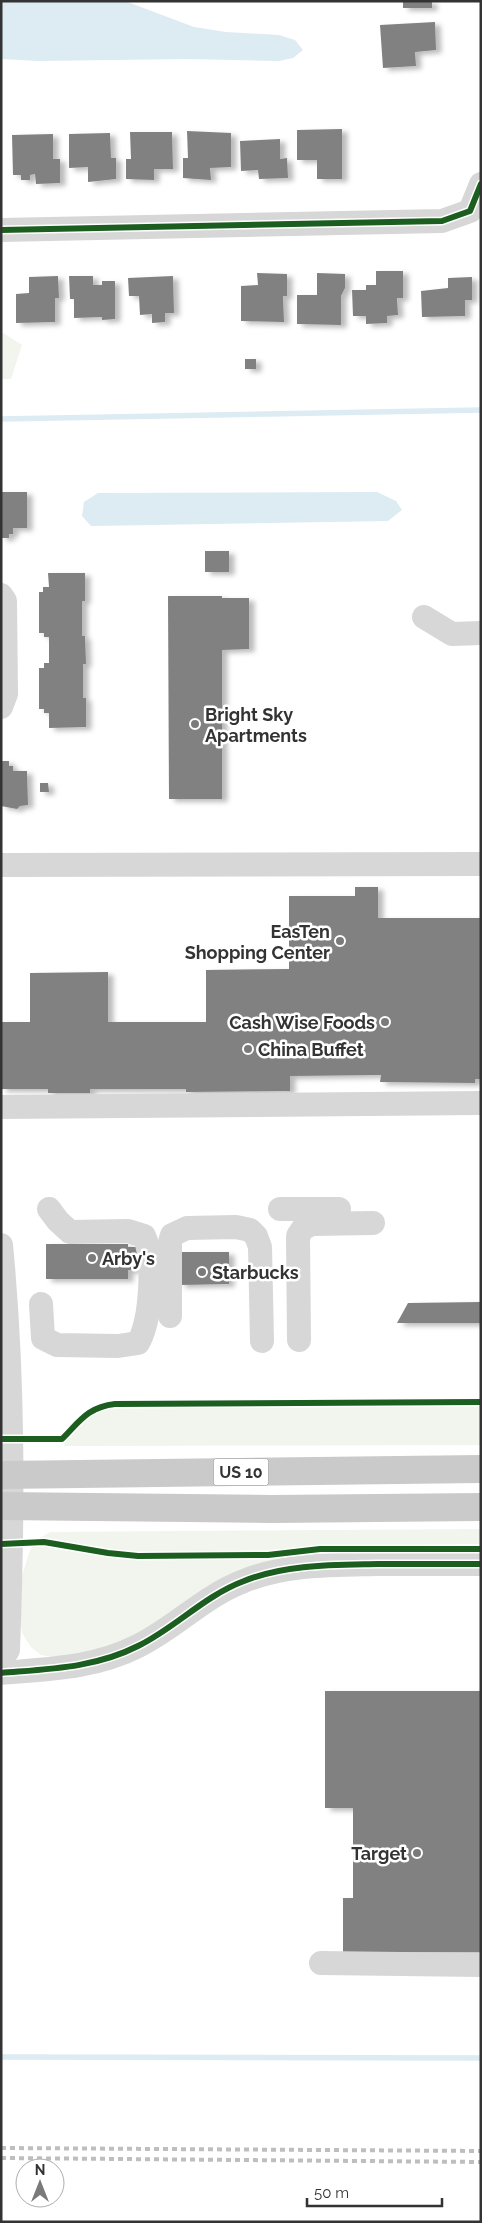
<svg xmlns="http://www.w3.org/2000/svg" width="482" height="2223" viewBox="0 0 482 2223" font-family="Raleway,sans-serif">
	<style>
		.green { fill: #f1f5ed }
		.water { fill: #ddebf3 }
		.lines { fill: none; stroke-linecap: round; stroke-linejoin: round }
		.stream { stroke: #ddebf3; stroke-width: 5.5 }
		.building { fill: #818181; filter: url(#shadow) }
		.minor { stroke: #d7d7d7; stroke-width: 24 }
		.major { stroke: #cacaca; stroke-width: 28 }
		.rail { stroke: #bebebe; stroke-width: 4; stroke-dasharray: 5 4; stroke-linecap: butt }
		.cycleway-casing { stroke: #fff; stroke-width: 9 }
		.cycleway { stroke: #1b5e20; stroke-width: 6 }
		.poi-dot { fill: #7a7a7a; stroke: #fff; stroke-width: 2 }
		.labels { text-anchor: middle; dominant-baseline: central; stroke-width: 5; stroke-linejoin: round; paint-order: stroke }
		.shield { fill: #fff; stroke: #707070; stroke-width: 1 }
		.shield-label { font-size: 16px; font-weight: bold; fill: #333 }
		.poi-label { font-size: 18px; font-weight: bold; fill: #333; stroke: #fff; text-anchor: start }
	</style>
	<defs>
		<filter id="shadow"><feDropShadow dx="5.5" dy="3" stdDeviation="2.5" flood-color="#0004"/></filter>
	</defs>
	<rect width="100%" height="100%" fill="#fff"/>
	<g class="green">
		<polygon points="3,333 22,345 11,379 1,379 1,334"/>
		<polygon points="481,1405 481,1445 64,1446 65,1439 95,1413 109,1408"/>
		<polygon points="481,1529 481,1544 303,1547 275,1559 229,1574 207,1586 142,1632 125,1640 103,1648 54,1657 41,1655 31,1647 22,1633 20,1620 21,1579 30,1550 38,1539 50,1532"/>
	</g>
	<g class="water">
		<polygon points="1,1 125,1 194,27 226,32 279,35 295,40 303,50 293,58 279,61 188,59 38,61 1,59"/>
		<polygon points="377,492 396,501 402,510 388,521 91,526 82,516 84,502 98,493"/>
	</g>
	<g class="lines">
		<g class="stream">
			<polyline points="1,419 481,410"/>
			<polyline points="1,2057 481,2058"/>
		</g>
	</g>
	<g class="building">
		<rect x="403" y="1" width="29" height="7"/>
		<polygon points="435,22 436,50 415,52 416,66 383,68 380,25"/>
		<polygon points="342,129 342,179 317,179 317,160 297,160 297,130"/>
		<polygon points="187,131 231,133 231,167 210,168 211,180 183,178 183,158 188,158"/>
		<polygon points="130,132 172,132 173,169 154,169 154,180 126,179 126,159 131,159"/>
		<polygon points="110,133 111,158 116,158 116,179 88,182 88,167 69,168 69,134"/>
		<polygon points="53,134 53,159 60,159 60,183 36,184 35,174 30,175 30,180 21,180 21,175 13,175 12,135"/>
		<polygon points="280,139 280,159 287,158 288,178 259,179 258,170 241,171 240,141"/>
		<polygon points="376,271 403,271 403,298 397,298 398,315 387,316 387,323 366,324 366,316 353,316 352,290 366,290 366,285 376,285"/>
		<polygon points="257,273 287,274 287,296 283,296 284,322 241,321 241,286 258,285"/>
		<polygon points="317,273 345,274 345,288 341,296 341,325 297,324 297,295 317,295"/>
		<polygon points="58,276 59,298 55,298 55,322 16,323 16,294 29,293 29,277"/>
		<polygon points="69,276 93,276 93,285 102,285 102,281 115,281 115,319 102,320 102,317 74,318 74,299 70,299"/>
		<polygon points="173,276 174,313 165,313 165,322 152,323 152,314 140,315 139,296 129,296 128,278"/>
		<polygon points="472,277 472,300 465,300 465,316 422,317 421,291 448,288 448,278"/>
		<rect x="245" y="359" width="11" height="10"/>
		<polygon points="1,492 27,492 27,528 13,528 13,534 9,534 9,538 1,538"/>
		<rect x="205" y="551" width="24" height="21"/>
		<polygon points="48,573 85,573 85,601 82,601 82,636 85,636 86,664 83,664 83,698 86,698 86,727 49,728 49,713 44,713 44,709 39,709 39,668 44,668 44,663 49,663 49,637 44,637 44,633 39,633 39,592 43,592 43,587 49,587"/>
		<polygon points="168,596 222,596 222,598 249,598 249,649 222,650 222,799 169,799"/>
		<polygon points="1,761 9,761 9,766 13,766 13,771 27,771 28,805 20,806 17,809 1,806"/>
		<polygon points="40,783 48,783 49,792 40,792"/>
		<polygon points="355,887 378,887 378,918 481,918 481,1079 475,1079 475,1083 380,1082 381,1075 290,1076 290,1091 186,1092 186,1089 90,1089 90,1093 48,1093 48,1089 1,1089 1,1022 30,1022 30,973 108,972 108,1022 206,1022 206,970 289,969 289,896 355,896"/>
		<polygon points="46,1244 128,1244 128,1247 138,1247 138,1270 128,1270 128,1279 46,1279"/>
		<polygon points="181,1252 229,1252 229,1284 180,1285"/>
		<polygon points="481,1302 481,1323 397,1323 408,1303"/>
		<polygon points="325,1691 481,1691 481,1952 343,1952 343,1898 353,1898 353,1808 325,1808"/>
	</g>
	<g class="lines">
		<g class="minor">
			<polyline points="1,230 442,221 470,211 481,184"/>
			<polyline points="1,595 5,601 6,694 1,707"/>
			<polyline points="424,617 452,634 481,633"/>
			<polyline points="1,865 481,864"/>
			<polyline points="1,1107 481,1103"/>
			<polyline points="280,1209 339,1209"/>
			<path d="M1,1245C14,1379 13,1516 8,1650L1,1660"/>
			<path d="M41,1304L43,1338L57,1345L118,1346L138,1343C151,1321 155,1259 144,1236L128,1231L70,1232L58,1221L49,1209"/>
			<polyline points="170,1316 170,1242 172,1235 187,1228 236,1227 250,1230 256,1236 260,1247 262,1341"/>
			<polyline points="299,1340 298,1236 304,1227 313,1224 373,1223"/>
			<path d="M1,1673C48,1669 95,1668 138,1646C175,1628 204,1596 244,1581C286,1564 334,1565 378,1564C413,1564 447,1564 481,1564"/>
			<polyline points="321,1963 481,1965"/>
		</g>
		<g class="major">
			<polyline points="1,1475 481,1469"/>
			<polyline points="1,1506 272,1509 481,1507"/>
		</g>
		<g class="rail">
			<polyline points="1,2148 481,2151"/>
			<polyline points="1,2158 481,2162"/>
		</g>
		<defs>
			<g id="cycleway">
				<polyline points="1,230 442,221 470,211 481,184"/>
				<path d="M1,1439H62C80,1421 88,1407 115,1404L481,1402"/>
				<polyline points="1,1544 44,1542 108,1553 138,1556 268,1555 320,1549 481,1549"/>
				<path d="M1,1673C48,1669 95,1668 138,1646C175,1628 204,1596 244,1581C286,1564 334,1565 378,1564C413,1564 447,1564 481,1564"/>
			</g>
		</defs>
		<use href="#cycleway" class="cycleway-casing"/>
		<use href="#cycleway" class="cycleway"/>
	</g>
	<g class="poi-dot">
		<circle cx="195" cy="724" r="5"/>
		<circle cx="340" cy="941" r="5"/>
		<circle cx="385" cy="1022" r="5"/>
		<circle cx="248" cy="1049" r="5"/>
		<circle cx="92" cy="1258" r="5"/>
		<circle cx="202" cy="1272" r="5"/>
		<circle cx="417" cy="1853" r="5"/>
	</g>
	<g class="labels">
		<rect class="shield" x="213.5" y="1458.5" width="55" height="27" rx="4"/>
		<g class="shield-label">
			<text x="241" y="1472">US 10</text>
		</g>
		<g class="poi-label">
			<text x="205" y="714">Bright Sky<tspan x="205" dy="21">Apartments</tspan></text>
			<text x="330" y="931" text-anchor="end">EasTen<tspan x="330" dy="21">Shopping Center</tspan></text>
			<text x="375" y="1022" text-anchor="end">Cash Wise Foods</text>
			<text x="258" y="1049">China Buffet</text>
			<text x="102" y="1258">Arby's</text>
			<text x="212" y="1272">Starbucks</text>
			<text x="407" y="1853" text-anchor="end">Target</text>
		</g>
	</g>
	<rect width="482" height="2223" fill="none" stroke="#333333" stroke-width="5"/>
	<g transform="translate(40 2183)"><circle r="24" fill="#ffffff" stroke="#adadad"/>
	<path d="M0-4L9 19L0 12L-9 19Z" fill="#7a7a7a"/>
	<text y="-8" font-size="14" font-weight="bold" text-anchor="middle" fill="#333333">N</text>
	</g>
	<path d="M307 2198v8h135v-8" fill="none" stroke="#333333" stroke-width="2.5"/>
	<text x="314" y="2198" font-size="15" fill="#333333" stroke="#ffffff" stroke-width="4" paint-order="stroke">50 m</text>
</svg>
